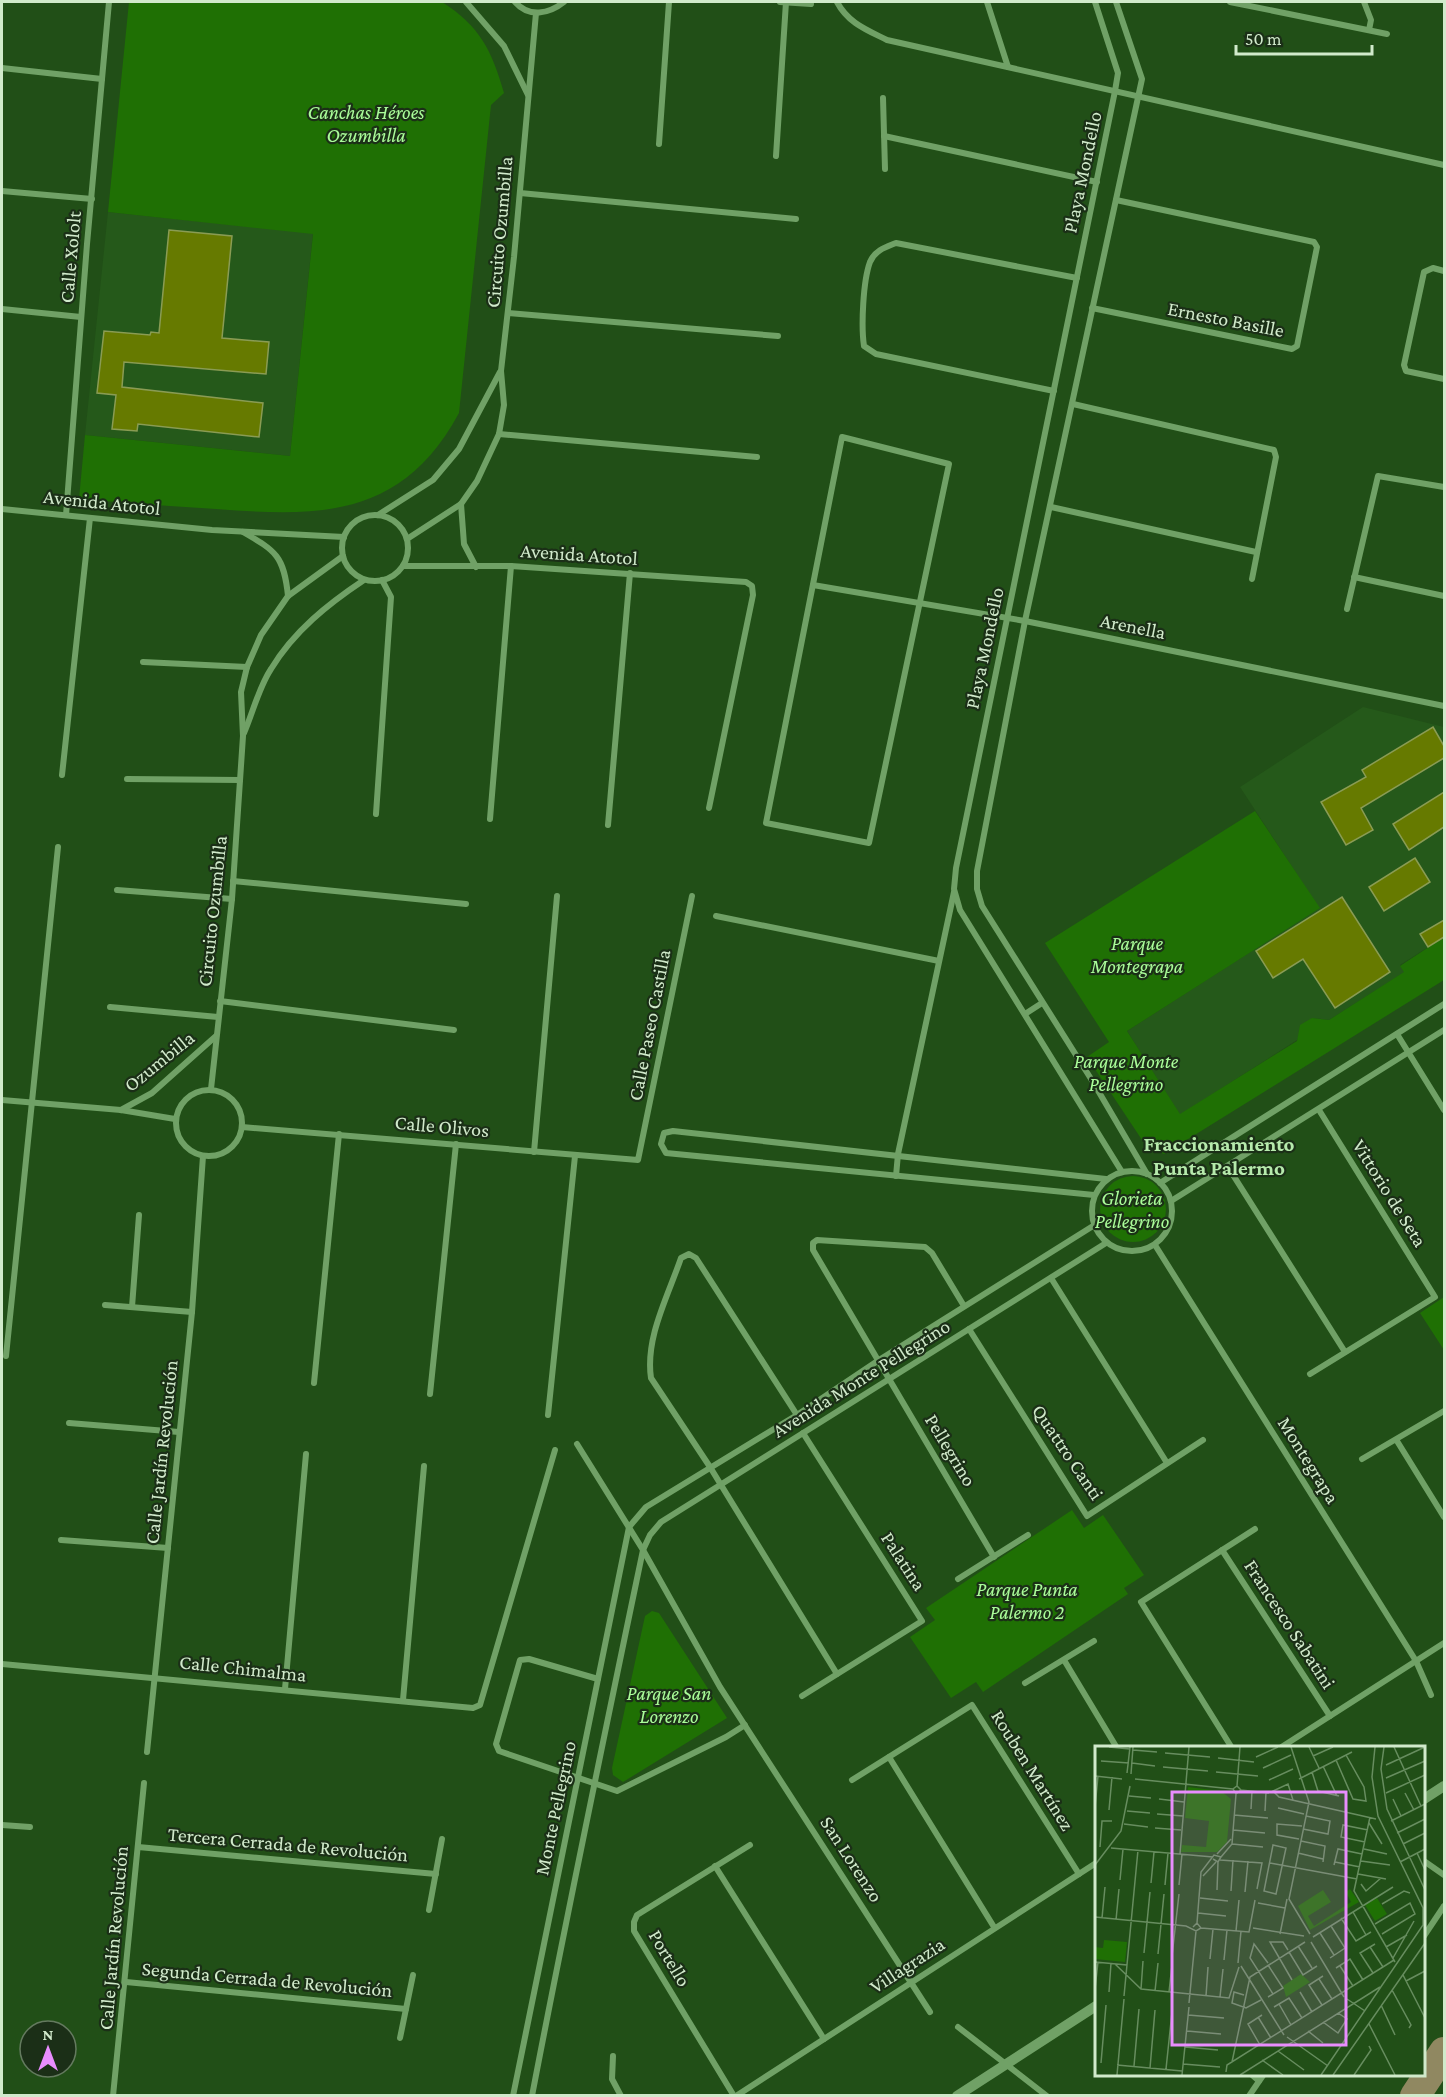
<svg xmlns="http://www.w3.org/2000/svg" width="1446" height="2097" viewBox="0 0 1446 2097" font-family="'Crimson Pro',serif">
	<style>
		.built { fill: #25591a }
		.green { fill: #1f7004 }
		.building { fill: #667a00; stroke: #8a9c54; stroke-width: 1.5 }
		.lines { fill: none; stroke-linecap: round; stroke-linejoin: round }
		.minor { stroke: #70a166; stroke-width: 6 }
		.tertiary { stroke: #70a166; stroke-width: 10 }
		.secondary { stroke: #908861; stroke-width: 30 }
		.labels { text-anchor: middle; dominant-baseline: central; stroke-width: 4.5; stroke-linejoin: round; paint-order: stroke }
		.park-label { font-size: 20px; font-style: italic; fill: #aafd99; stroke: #1b2f17 }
		.street-label { font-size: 20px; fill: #d1eacb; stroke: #1b2f17 }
		.neighbourhood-label { font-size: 21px; font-weight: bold; fill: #b6eaac; stroke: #1b2f17 }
		.inset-road { fill: none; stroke: #678d5f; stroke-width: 1.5 }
		.view { fill: #e98dfe; fill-opacity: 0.15; stroke: #e98dfe; stroke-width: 3 }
		.inset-edge { fill: none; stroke: #d1eacb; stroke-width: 3 }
	</style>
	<rect width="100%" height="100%" fill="#214f17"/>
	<g class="built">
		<polygon points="108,212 313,233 290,456 85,435"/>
		<polygon points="1363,707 1444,727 1444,827 1442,829 1444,833 1444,937 1400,965 1405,972 1329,1020 1312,1018 1297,1040 1180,1115 1127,1031 1319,908 1240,787"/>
	</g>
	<g class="green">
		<path d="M129,2H442C480,26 492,51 504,93L491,105L459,413C402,518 321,517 216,509C170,506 124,503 79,499L85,435L290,456L313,234L108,212Z"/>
		<polygon points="1255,811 1320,908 1127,1031 1180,1114 1297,1041 1300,1025 1312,1018 1329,1020 1404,972 1400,966 1444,937 1444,980 1164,1154 1146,1146 1087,1057 1109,1042 1045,943"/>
		<circle cx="1133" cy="1209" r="33"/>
		<polygon points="1444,1297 1444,1350 1420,1313"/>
		<polygon points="1072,1510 1084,1528 1103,1515 1144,1575 1124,1588 1128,1594 983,1692 976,1682 951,1698 910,1637 935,1620 926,1608"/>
		<polygon points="652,1611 659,1613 727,1718 623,1782 613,1775 612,1768 645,1616"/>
	</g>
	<g class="building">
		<polygon points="169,230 232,236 222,338 269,342 266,374 124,362 122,387 263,403 259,437 138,424 137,431 112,429 116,395 97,393 104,331 150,335 151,332 159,333"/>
		<polygon points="1433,727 1444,746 1444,758 1361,808 1373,830 1346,845 1321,802 1366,777 1362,770"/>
		<polygon points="1444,792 1444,827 1409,850 1393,824"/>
		<polygon points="1415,858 1430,882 1384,911 1369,887"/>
		<polygon points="1342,897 1390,972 1335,1008 1303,959 1273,978 1256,951"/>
		<polygon points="1444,920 1444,937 1428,947 1420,934"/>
	</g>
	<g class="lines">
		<g class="minor">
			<polyline points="466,2 504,46 528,95"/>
			<path d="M515,2C529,18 549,14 564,2"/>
			<polyline points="780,2 811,4"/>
			<path d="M837,2C848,23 867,30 887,40L1444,165"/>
			<polyline points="987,2 1008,67"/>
			<polyline points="1095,2 1118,73 1115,91 956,868 954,889 960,910 1122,1172"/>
			<polyline points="1116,2 1142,79 1025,621 977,871 977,889 982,906 1093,1082 1147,1174"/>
			<polyline points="1230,2 1387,34"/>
			<polyline points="1364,2 1371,20 1369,30"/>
			<polyline points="2,68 102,79"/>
			<polyline points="883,98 885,169"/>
			<polyline points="884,136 1097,182"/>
			<polyline points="659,144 669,2"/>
			<polyline points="776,156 786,2"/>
			<polyline points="2,191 92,199"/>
			<polyline points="520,193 796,219"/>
			<polyline points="1444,271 1433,268 1424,272 1404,365 1406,371 1444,379"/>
			<polyline points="1092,308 1292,349 1297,346 1317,247 1314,242 1116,200"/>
			<polyline points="2,309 81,317"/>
			<polyline points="508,313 778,336"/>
			<path d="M1054,391L876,354L864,346C861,326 863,281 870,262C875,250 886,247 896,243L1077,278"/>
			<polyline points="1073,404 1274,450 1276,457 1252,579"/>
			<polyline points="499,434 757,457"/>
			<polygon points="842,437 949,464 869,843 766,823"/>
			<polyline points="461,504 464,544 476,567"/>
			<polyline points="1051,507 1256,552"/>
			<polyline points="2,509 212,530 344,537"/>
			<polyline points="66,515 87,244 109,2"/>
			<polyline points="378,515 433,480 459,449 500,372"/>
			<circle cx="375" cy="548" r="33"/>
			<path d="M243,532C276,551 284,556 288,596"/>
			<polyline points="407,539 461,504 477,481 499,434 504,405 501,371 514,257 536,13"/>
			<polyline points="403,566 511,566 746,582 752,586 753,595 709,808"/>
			<polyline points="1354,577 1444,596"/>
			<polyline points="813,585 1025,621 1444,706"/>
			<polyline points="1347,609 1378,476 1444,487"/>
			<polyline points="143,662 247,667"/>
			<path d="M244,733C253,712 259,687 271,669C294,631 328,604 364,580"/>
			<polyline points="62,775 90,518"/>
			<polyline points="127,779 240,780"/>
			<polyline points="376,814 391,597 382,580"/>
			<polyline points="490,819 511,566"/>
			<polyline points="608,825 630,573"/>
			<polyline points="233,881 466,904"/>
			<polyline points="117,890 232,899"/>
			<polyline points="716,916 939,961"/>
			<polyline points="220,1001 454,1030"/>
			<polyline points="110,1007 218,1017"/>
			<polyline points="1025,1014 1042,1003"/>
			<polyline points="1397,1034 1444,1110"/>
			<polyline points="211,1089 232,899 243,736 241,692 247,667 261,635 288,596 343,556"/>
			<circle cx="209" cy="1123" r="33"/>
			<polyline points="2,1100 121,1110 175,1119"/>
			<polyline points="121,1110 152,1093 216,1036"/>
			<polyline points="242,1127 638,1160 692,896"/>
			<polyline points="534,1152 557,896"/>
			<polyline points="1228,1167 1345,1352"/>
			<circle cx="1132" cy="1211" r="40"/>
			<polyline points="896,1176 898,1154 954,892"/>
			<polyline points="1160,1183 1444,1004"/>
			<polyline points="1094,1195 666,1153 661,1144 664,1133 673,1131 1106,1179"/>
			<polyline points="1171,1201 1444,1030"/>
			<polyline points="1155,1245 1416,1661 1431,1695"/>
			<polyline points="1051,1278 1167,1463"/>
			<polyline points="105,1305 192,1312"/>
			<polyline points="964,1306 932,1253 925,1247 817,1240 813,1243 813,1250 994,1557"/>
			<polyline points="132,1307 139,1215"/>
			<polyline points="969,1329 1087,1516 1203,1440"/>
			<polyline points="6,1356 58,847"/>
			<polyline points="1310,1374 1435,1297 1319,1110"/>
			<polyline points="314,1383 339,1134"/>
			<polyline points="430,1394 456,1144"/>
			<polyline points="548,1415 575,1156"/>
			<path d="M797,1415L696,1258L689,1254L681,1258C668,1296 645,1338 651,1378L710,1467L837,1674"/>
			<polyline points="69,1423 179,1432"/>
			<polyline points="1397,1441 1444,1517"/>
			<polyline points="577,1444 643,1550 720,1687 930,2012"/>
			<polyline points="1362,1459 1444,1411"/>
			<polyline points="61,1540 168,1548"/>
			<polyline points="1222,1550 1330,1716"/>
			<polyline points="958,1579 1028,1535"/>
			<polyline points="1064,1660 1117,1748"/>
			<polyline points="2,1664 473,1708 480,1705 555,1450"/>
			<polyline points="598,1679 529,1659 520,1660 496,1744 499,1751 617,1791 726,1737 745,1725"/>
			<polyline points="1025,1683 1094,1641"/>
			<polyline points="285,1689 306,1454"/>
			<polyline points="802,1696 922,1621 803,1433"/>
			<polyline points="403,1700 424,1466"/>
			<polyline points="1232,1748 1141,1602 1255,1529"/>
			<polyline points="1280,1748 1444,1643"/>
			<polyline points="147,1752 192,1312 203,1156"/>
			<polyline points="889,1757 994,1927"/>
			<polyline points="852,1780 972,1705 1079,1874"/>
			<polyline points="2,1825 30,1827"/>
			<polyline points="138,1847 436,1874"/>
			<polyline points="1424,1861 1444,1875"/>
			<polyline points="715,1866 824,2039"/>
			<polyline points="429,1910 442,1839"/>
			<polyline points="1424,1936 1444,1906"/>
			<polyline points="126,1982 406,2009"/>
			<polyline points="958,2027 1047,2096"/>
			<polyline points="400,2038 413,1975"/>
			<polyline points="613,2056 612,2079 621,2096"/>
			<polyline points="1251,2074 1259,2081"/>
			<polyline points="113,2096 144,1783"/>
			<polyline points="513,2096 629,1527 646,1507 797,1415 879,1360 1093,1226"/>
			<path d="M532,2096C567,1913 605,1732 643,1550L650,1535L661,1522L1106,1243"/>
			<polyline points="734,2096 634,1931 634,1922 637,1915 750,1845"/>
			<polyline points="736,2096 1096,1863"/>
			<polyline points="1249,2096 1264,2074"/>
		</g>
		<g class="tertiary">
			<polyline points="1424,1799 1444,1786"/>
			<polyline points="957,2096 1096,2006"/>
		</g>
		<polyline class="secondary" points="1415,2096 1444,2052"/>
	</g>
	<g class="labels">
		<g class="park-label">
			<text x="366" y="112">Canchas Héroes<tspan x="366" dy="23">Ozumbilla</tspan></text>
			<text x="1137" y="943">Parque<tspan x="1137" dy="23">Montegrapa</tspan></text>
			<text x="1126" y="1061">Parque Monte<tspan x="1126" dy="23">Pellegrino</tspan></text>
			<text x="1132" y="1198">Glorieta<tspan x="1132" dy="23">Pellegrino</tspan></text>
			<text x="1027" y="1589">Parque Punta<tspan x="1027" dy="23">Palermo 2</tspan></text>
			<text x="669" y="1693">Parque San<tspan x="669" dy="23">Lorenzo</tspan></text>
		</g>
		<g class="street-label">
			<text transform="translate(1082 172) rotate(-78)">Playa Mondello</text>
			<text transform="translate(499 232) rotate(-85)">Circuito Ozumbilla</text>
			<text transform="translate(70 257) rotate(-85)">Calle Xololt</text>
			<text transform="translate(1226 319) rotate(11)">Ernesto Basille</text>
			<text transform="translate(102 502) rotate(6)">Avenida Atotol</text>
			<text transform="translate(579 554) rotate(4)">Avenida Atotol</text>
			<text transform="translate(1133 626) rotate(11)">Arenella</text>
			<text transform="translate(984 648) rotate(-78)">Playa Mondello</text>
			<text transform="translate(212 911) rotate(-84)">Circuito Ozumbilla</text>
			<text transform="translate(649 1025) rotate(-79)">Calle Paseo Castilla</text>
			<text transform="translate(159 1061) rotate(-39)">Ozumbilla</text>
			<text transform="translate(442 1126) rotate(5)">Calle Olivos</text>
			<text transform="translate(1390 1193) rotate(58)">Vittorio de Seta</text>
			<text transform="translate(861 1378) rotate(-32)">Avenida Monte Pellegrino</text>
			<text transform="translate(951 1450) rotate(59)">Pellegrino</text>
			<text transform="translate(161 1452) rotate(-84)">Calle Jardín Revolución</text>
			<text transform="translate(1068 1452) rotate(56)">Quattro Canti</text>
			<text transform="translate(1309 1460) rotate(58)">Montegrapa</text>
			<text transform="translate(904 1561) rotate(57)">Palatina</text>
			<text transform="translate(1290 1624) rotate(57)">Francesco Sabatini</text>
			<text transform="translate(243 1668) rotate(6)">Calle Chimalma</text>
			<text transform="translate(1033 1770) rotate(58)">Rouben Martínez</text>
			<text transform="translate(555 1808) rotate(-78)">Monte Pellegrino</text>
			<text transform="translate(288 1844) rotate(5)">Tercera Cerrada de Revolución</text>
			<text transform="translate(852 1859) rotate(57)">San Lorenzo</text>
			<text transform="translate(113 1938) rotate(-85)">Calle Jardín Revolución</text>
			<text transform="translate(670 1958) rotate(59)">Portello</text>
			<text transform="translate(907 1965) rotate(-33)">Villagrazia</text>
			<text transform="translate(267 1979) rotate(5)">Segunda Cerrada de Revolución</text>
		</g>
		<g class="neighbourhood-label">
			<text x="1219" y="1144">Fraccionamiento<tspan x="1219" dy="24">Punta Palermo</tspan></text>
		</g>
	</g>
	<g transform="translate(1095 1746)">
		<rect width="330" height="330" fill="#214f17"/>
		<path d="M93,41L126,45L136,53L132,96L122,106H86L87,99L111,101L114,75L90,72ZM255,143L264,156L215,184L203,160L228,144L236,156L213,170L219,180L256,156L251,146ZM282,152L292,168L280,175L270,159ZM9,194L32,196L30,216L0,213V201L8,202ZM206,228L215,236L191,251L188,240Z" fill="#1f7004"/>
		<path class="inset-road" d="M14,1L35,3M196,1L214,56L194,153L215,188M214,1L224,22M289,1L286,23L292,63L330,144M299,1L326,60M38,4L62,6M70,7L115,11M218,10L238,1M161,11L183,1M123,12L159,16M241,14L258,53L271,55L269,41L251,9M6,15L34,17M37,17L60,20M291,19L330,1M228,20L242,50M68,21L113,25M168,22L196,9M121,26L163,30M217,26L223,45L244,50M32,27L35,1M36,28L38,1M0,30L27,33M291,32L330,15M40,33L138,43M204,33L257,6M174,34L198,23M142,40L145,1M146,44L142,40L138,43L141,48L146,44L174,47M291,47L330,29M310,47L319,64M34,50L56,52M64,53L89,56M298,53L306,70M198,54L193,38L178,45L184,51L281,73M0,61L3,30M183,62L209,68M156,63L157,45M14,64L17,31M32,65L55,67M170,65L171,46M62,68L88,70M139,69L173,72M275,71L259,145L300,216M296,75L330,58M274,77L287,98M29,78L53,81M60,82L86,84M208,83L233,88L235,75L211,70M138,84L170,87M302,87L330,73M204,93L182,89V78L207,80M206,95L230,100L228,116M270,96L246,91L248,79L273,84M137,98L168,101M308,98L330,87M178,99L191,102L181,148L169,145ZM5,101L7,75H17M16,102L118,111M269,103L292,108M203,107L228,113M322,107L330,124M85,108L94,1M122,108L136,93M126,111L137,98L141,48M125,114L167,117L162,143M266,115L295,119M240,116L265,121M305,116L330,103M175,117L262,133M0,119L26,85L35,40M239,119L243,103L267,108M263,128L291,133M108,130L121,116M25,134L28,103M56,137L59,106M266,138L271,145L286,132M70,139L73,107M84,139L87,108M122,144L123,116M136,145L138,114M150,146L153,115M105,152L133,155M163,157L190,162M287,158L309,145L315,147M258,166L271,189M103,167L131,170M0,171L91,180L101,185L106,182L102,177L98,181M7,172L10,141M246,172L261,195L276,186M21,174L24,143M102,177L106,126L119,109L126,111L123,116L118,113M280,178L315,157L320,168L287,188M106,182L154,186L160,154M158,182L209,190M141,185L144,154M225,187L239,209M185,188L192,153M218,191L298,141M216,196L249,251M203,200L217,222M275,201L288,221M291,201L312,189M193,204L188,196H175L197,234M194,206L208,229L222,220M49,207L55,146M63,208L69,148M77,210L84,148M235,212L250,202L236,180M298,212L319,175M115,213L118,183M129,214L132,184M0,216L32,219M143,217L146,185M173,217L159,198L155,212L178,248M20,218L46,243L134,252L144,221M146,220L189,289M245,220L258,240M241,222L255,213L268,234M278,227L265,207L280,198M308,229L330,272M224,233L237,253M311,235L330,225M0,243L3,216M46,243L48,215M297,244L316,279L314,282M60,245L63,217M14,246L16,217M74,246L77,219M205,246L217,266M149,249L139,246L137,257L151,262L166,254M29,250L43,104M111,250L113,221M125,251L128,223M173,251L188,242L173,219M252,253L270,265M94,257L101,185M184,258L196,279M227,259L214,239L228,230M286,259L300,289M179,261L194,252L207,272M93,269L129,272M163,271L176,292M228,276L243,287L252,273L243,267M274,278L300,329M92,285L126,288M213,285L228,297M192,291L233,320M165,299L153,278L167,269M90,301L123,304M183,305L209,324M167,314L188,329M137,316L155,231L210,196M6,317L11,259M88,318L125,321M22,319L87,325M39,320L44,263M55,322L60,264M71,323L77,266M131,326L132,319L299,214M22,329L29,253M87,329L94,261M145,329L285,241M226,329L328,179V162L283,70L277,31L280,1M238,329L330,197M259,329L276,304L274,300"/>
		<path class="view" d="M77,46H251V299H77Z"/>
		<rect width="330" height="330" class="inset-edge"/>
	</g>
	<rect width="1446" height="2097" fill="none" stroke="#d1eacb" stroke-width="6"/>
	<g transform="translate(48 2049)"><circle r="28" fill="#1b2f17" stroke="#647a5f" stroke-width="1.5"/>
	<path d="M0-4.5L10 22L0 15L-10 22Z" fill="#e98dfe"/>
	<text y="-9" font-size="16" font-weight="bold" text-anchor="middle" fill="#d1eacb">N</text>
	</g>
	<path d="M1236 45v9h136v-9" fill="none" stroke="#d1eacb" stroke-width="3"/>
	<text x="1245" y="45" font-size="18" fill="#d1eacb" stroke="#1b2f17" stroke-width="4.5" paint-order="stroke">50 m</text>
</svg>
